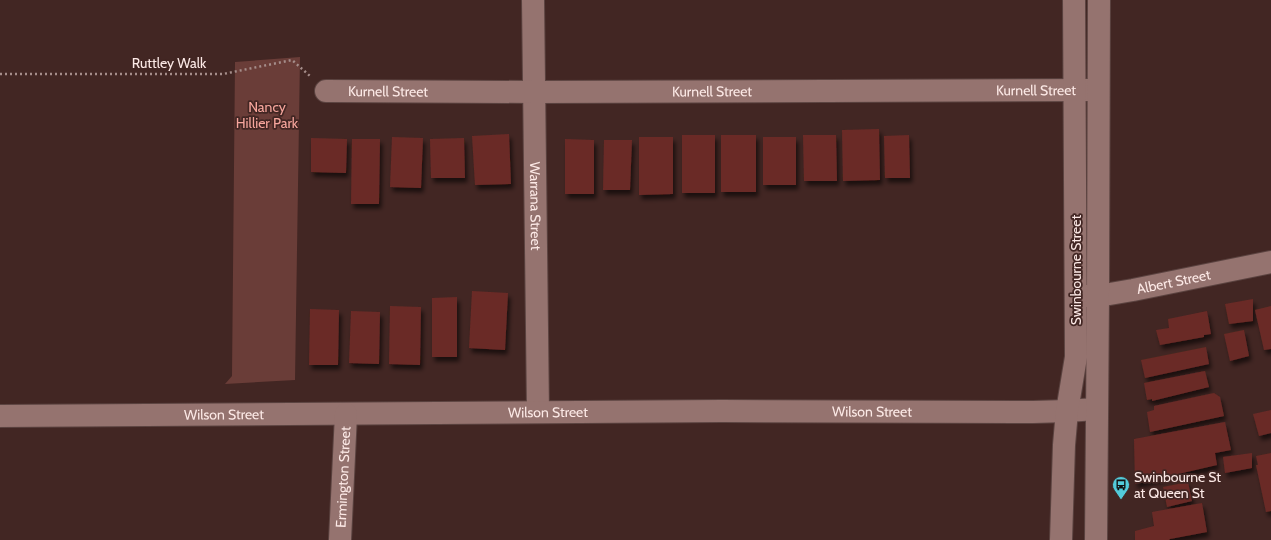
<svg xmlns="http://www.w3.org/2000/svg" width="1271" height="540" viewBox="0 0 1271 540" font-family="Cabin,sans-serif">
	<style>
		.green { fill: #6a3d38 }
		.building { fill: #6a2a26; filter: url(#shadow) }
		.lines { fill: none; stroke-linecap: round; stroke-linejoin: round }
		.minor-casing { stroke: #5b4340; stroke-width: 24 }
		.path { stroke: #a58d8a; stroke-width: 2.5; stroke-dasharray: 2 3; stroke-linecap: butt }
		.minor { stroke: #95736f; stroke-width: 22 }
		.labels { text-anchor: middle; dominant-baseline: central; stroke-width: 3.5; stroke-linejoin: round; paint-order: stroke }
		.street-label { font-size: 14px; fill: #fce9e6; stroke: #422623 }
		.park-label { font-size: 14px; fill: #f7a69d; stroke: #422623 }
		.poi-label { font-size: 14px; fill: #fce9e6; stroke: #422623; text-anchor: start }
	</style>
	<defs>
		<filter id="shadow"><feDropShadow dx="2.5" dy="4.5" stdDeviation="2" flood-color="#0009"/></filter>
	</defs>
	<rect width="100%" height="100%" fill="#422623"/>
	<polygon class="green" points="300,57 295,380 225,384 232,376 235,62"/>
	<g class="building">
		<polygon points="879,129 880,180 843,181 842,130"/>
		<polygon points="509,134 511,184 475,185 472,136"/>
		<rect x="682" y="135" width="33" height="58"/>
		<rect x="721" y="135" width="35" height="57"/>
		<polygon points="803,135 836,135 837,181 804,181"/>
		<polygon points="909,135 910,178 885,178 884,136"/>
		<polygon points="392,137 423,138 421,188 390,187"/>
		<polygon points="639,137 673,137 673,194 639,195"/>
		<rect x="763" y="137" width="33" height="48"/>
		<polygon points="311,138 347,139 346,173 311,172"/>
		<polygon points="464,138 465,178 431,178 430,139"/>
		<polygon points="352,139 380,139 379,204 351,204"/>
		<polygon points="565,139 594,140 594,194 565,194"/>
		<polygon points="604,140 632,140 630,190 603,190"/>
		<polygon points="472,291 508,293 505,350 469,348"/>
		<polygon points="457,297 457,357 432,357 432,298"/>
		<polygon points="1253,299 1253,321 1229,324 1225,304"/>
		<polygon points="390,306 421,307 420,365 389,364"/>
		<polygon points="1271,306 1271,349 1264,350 1255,310"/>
		<polygon points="310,309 339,310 338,365 309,365"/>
		<polygon points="351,311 380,312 379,364 349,363"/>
		<polygon points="1207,311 1211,334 1204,335 1204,337 1160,345 1156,330 1169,328 1168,319"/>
		<polygon points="1244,330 1249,356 1230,361 1224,334"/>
		<polygon points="1206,347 1209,364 1145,378 1141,360"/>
		<polygon points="1205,371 1209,387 1152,401 1152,399 1147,400 1144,383"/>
		<polygon points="1214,393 1220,397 1224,416 1150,432 1147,412 1154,410 1154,406"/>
		<polygon points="1271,410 1271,433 1259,436 1253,414"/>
		<polygon points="1225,422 1231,450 1215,453 1217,465 1135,484 1134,439"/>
		<polygon points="1252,453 1252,468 1225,473 1223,457"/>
		<polygon points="1271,453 1271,511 1266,512 1256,465 1258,465 1256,456"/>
		<polygon points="1188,482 1192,501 1167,507 1163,487"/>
		<polygon points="1202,503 1207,532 1170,539 1169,540 1135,540 1135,531 1154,526 1152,512"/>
	</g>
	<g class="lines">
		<defs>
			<g id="minor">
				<path id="s1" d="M533,0L538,412"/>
				<path id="s2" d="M326,91L535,92L1098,90"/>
				<path id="s3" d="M1084,296H1098L1133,290L1271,262"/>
				<path id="s4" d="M0,416L722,411L1033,412L1067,411L1096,409"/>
				<path id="s5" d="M340,540L346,414"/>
				<polyline points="1061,540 1064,445 1067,411 1076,357 1074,0"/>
				<polyline points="1096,540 1098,296 1099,0"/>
			</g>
		</defs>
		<use href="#minor" class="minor-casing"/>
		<polyline class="path" points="0,74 223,74 292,60 310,76"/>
		<use href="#minor" class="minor"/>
	</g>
	<defs>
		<symbol id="bus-pin" viewBox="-11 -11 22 30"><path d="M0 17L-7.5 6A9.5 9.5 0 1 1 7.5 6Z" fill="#53cbda" stroke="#422623"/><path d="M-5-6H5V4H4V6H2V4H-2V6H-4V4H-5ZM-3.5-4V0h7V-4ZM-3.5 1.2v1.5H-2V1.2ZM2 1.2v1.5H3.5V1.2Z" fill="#111"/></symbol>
	</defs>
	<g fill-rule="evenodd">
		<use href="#bus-pin" x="1111" y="475" width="20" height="27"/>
	</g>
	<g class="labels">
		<g class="street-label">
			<text x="169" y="63">Ruttley Walk</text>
			<text stroke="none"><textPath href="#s2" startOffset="710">Kurnell Street</textPath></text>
			<text stroke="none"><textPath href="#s2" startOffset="62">Kurnell Street</textPath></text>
			<text stroke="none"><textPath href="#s2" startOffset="386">Kurnell Street</textPath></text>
			<text stroke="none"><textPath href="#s1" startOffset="206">Warrana Street</textPath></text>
			<text transform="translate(1076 270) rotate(-90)">Swinbourne Street</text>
			<text stroke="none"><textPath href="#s3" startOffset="91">Albert Street</textPath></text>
			<text stroke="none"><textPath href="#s4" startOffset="548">Wilson Street</textPath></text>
			<text stroke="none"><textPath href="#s4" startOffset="872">Wilson Street</textPath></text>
			<text stroke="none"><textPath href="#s4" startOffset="224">Wilson Street</textPath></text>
			<text stroke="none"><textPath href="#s5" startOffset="63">Ermington Street</textPath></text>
		</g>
		<g class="park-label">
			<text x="267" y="107">Nancy<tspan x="267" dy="16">Hillier Park</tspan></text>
		</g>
		<g class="poi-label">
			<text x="1134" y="477">Swinbourne St<tspan x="1134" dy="16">at Queen St</tspan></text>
		</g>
	</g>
</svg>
